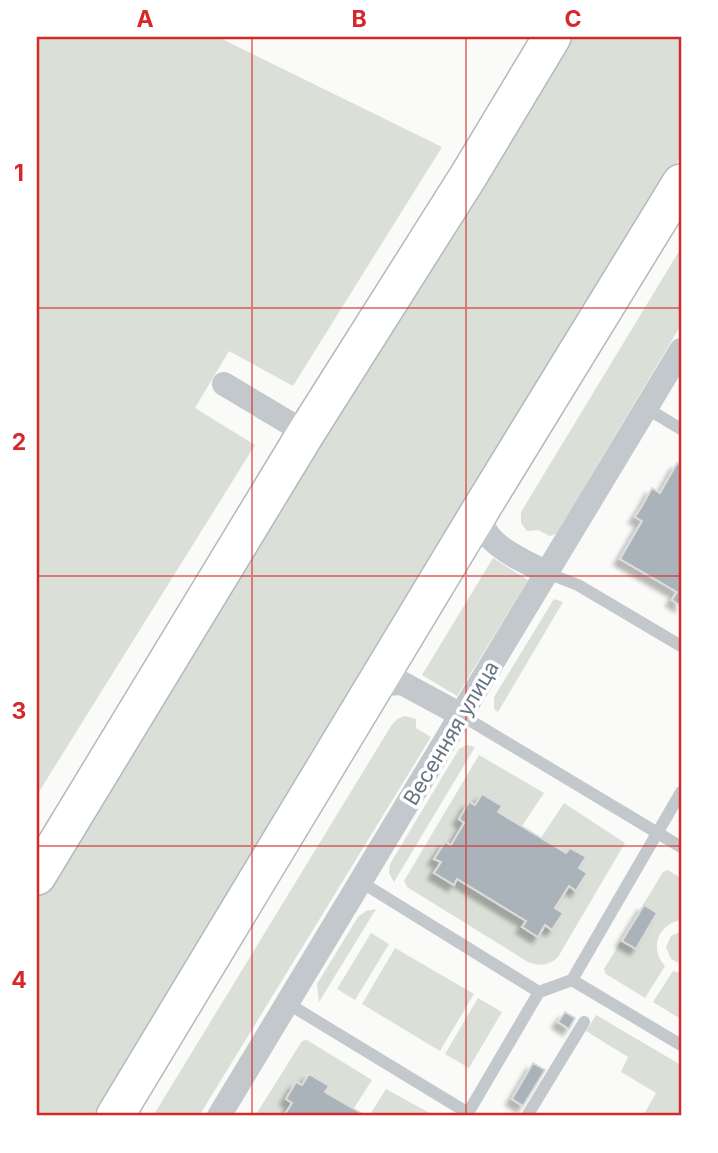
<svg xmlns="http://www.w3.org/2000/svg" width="718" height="1153" font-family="Inter,sans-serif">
	<defs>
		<filter id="shadow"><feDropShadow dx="-6" dy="6" stdDeviation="2" flood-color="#0004"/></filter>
	</defs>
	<rect width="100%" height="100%" fill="#fafaf8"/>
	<path fill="#dadfd7" d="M 37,37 L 218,37 L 442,147 L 293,386 L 229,351 L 195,408 L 255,445 L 37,795 Z
		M 568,37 L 681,37 L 681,156 L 582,313 L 350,692 L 94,1116 L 37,1116 L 37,893 Z
		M 681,248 L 681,325 L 556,534 L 550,536 L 538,530 L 527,531 L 521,523 L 521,512 Z
		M 493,558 L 528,580 L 457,696 L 422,675 Z
		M 554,599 L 563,602 L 498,712 L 494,709 L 494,697 Z
		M 405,716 L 416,719 L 416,728 L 431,737 L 199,1116 L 153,1116 L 391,726 L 397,719 Z
		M 467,745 L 475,747 L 394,882 L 389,873 L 390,864 L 459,749 Z
		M 479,755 L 544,793 L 522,826 L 541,838 L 564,803 L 625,843 L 558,957 C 549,966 540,966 528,962 L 407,887 L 404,881 Z
		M 668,870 L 681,878 L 681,920 C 658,924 649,949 665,966 L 645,998 L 606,974 L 604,969 L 663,872 Z
		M 376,909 L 319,1002 L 317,984 L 358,917 L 366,911 Z
		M 681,931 L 681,964 L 671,959 L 666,947 L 671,936 Z
		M 371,933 L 389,944 L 355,1000 L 337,989 Z
		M 395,948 L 474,994 L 440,1051 L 362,1004 Z
		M 673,971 L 681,973 L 681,1015 L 679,1018 L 653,1002 Z
		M 478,998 L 502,1012 L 469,1068 L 445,1054 Z
		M 596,1015 L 681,1065 L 681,1108 L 677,1116 L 643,1116 L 656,1093 L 621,1072 L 628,1057 L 586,1031 Z
		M 307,1040 L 372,1080 L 354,1108 L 366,1116 L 255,1116 L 302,1041 Z
		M 386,1089 L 435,1116 L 369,1116 Z"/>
	<path fill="#aab3b9" stroke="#dcdcda" stroke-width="2" filter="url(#shadow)" d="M 677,463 L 681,465 L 681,606 L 672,600 L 677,592 L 620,559 L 642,521 L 635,517 L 642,506 L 652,488 L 660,493 Z
		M 482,794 L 502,806 L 498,812 L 541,838 L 566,853 L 570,848 L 586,857 L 579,868 L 587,873 L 576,891 L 569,886 L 555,908 L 563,913 L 552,930 L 545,925 L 538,937 L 522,927 L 526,921 L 457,879 L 454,885 L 434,873 L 441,862 L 434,859 L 445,842 L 451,845 L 464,823 L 459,819 L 469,802 L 475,805 Z
		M 644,905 L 657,913 L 636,949 L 622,941 Z
		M 565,1012 L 575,1018 L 569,1029 L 558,1022 Z
		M 533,1063 L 545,1070 L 523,1106 L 512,1099 Z
		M 309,1074 L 329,1086 L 325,1092 L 366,1116 L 284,1116 L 292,1103 L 286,1099 L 296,1082 L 302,1085 Z"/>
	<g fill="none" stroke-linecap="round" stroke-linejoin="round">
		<defs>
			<path id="secondary" d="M 37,876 L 306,433 L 469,175 L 552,37
				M 115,1116 L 486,501 L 681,183"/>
		</defs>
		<use href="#secondary" stroke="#b3babf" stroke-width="40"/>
		<path stroke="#c3c8cc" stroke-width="12" d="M 646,408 L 681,429
			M 547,573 L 578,585 L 681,646
			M 461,715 L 681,847
			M 361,882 L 539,992
			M 572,980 L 681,1045
			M 287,1003 L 468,1113
			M 468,1116 L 468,1113 L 539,992 L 572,980 L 681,792
			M 527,1116 L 584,1022"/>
		<path stroke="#c3c8cc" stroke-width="24" d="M 224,384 L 306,433
			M 485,503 C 469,541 522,559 547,573
			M 369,696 L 385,684 L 402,683 L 461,715
			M 219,1116 L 681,350"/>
		<use href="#secondary" stroke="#fff" stroke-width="37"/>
	</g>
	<path fill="none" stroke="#d62828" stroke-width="2" stroke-opacity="0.55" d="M 252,37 L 252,1116M 466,37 L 466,1116M 37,308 L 681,308M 37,576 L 681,576M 37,846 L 681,846"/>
	<g text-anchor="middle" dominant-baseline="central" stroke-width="7" stroke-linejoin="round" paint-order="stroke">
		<g font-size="21" fill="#657683" stroke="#fff">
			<text transform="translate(451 733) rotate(-59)">Весенняя улица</text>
		</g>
	</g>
	<rect width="718" height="1153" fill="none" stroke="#ffffff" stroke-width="77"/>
	<rect x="38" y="38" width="642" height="1076" fill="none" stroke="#d62828" stroke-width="2.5"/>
	<g font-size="23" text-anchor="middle" font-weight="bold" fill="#d62828">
		<text x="145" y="27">A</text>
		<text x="359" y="27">B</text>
		<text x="573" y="27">C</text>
		<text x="19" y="181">1</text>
		<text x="19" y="450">2</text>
		<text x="19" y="719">3</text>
		<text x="19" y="988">4</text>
	</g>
</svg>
